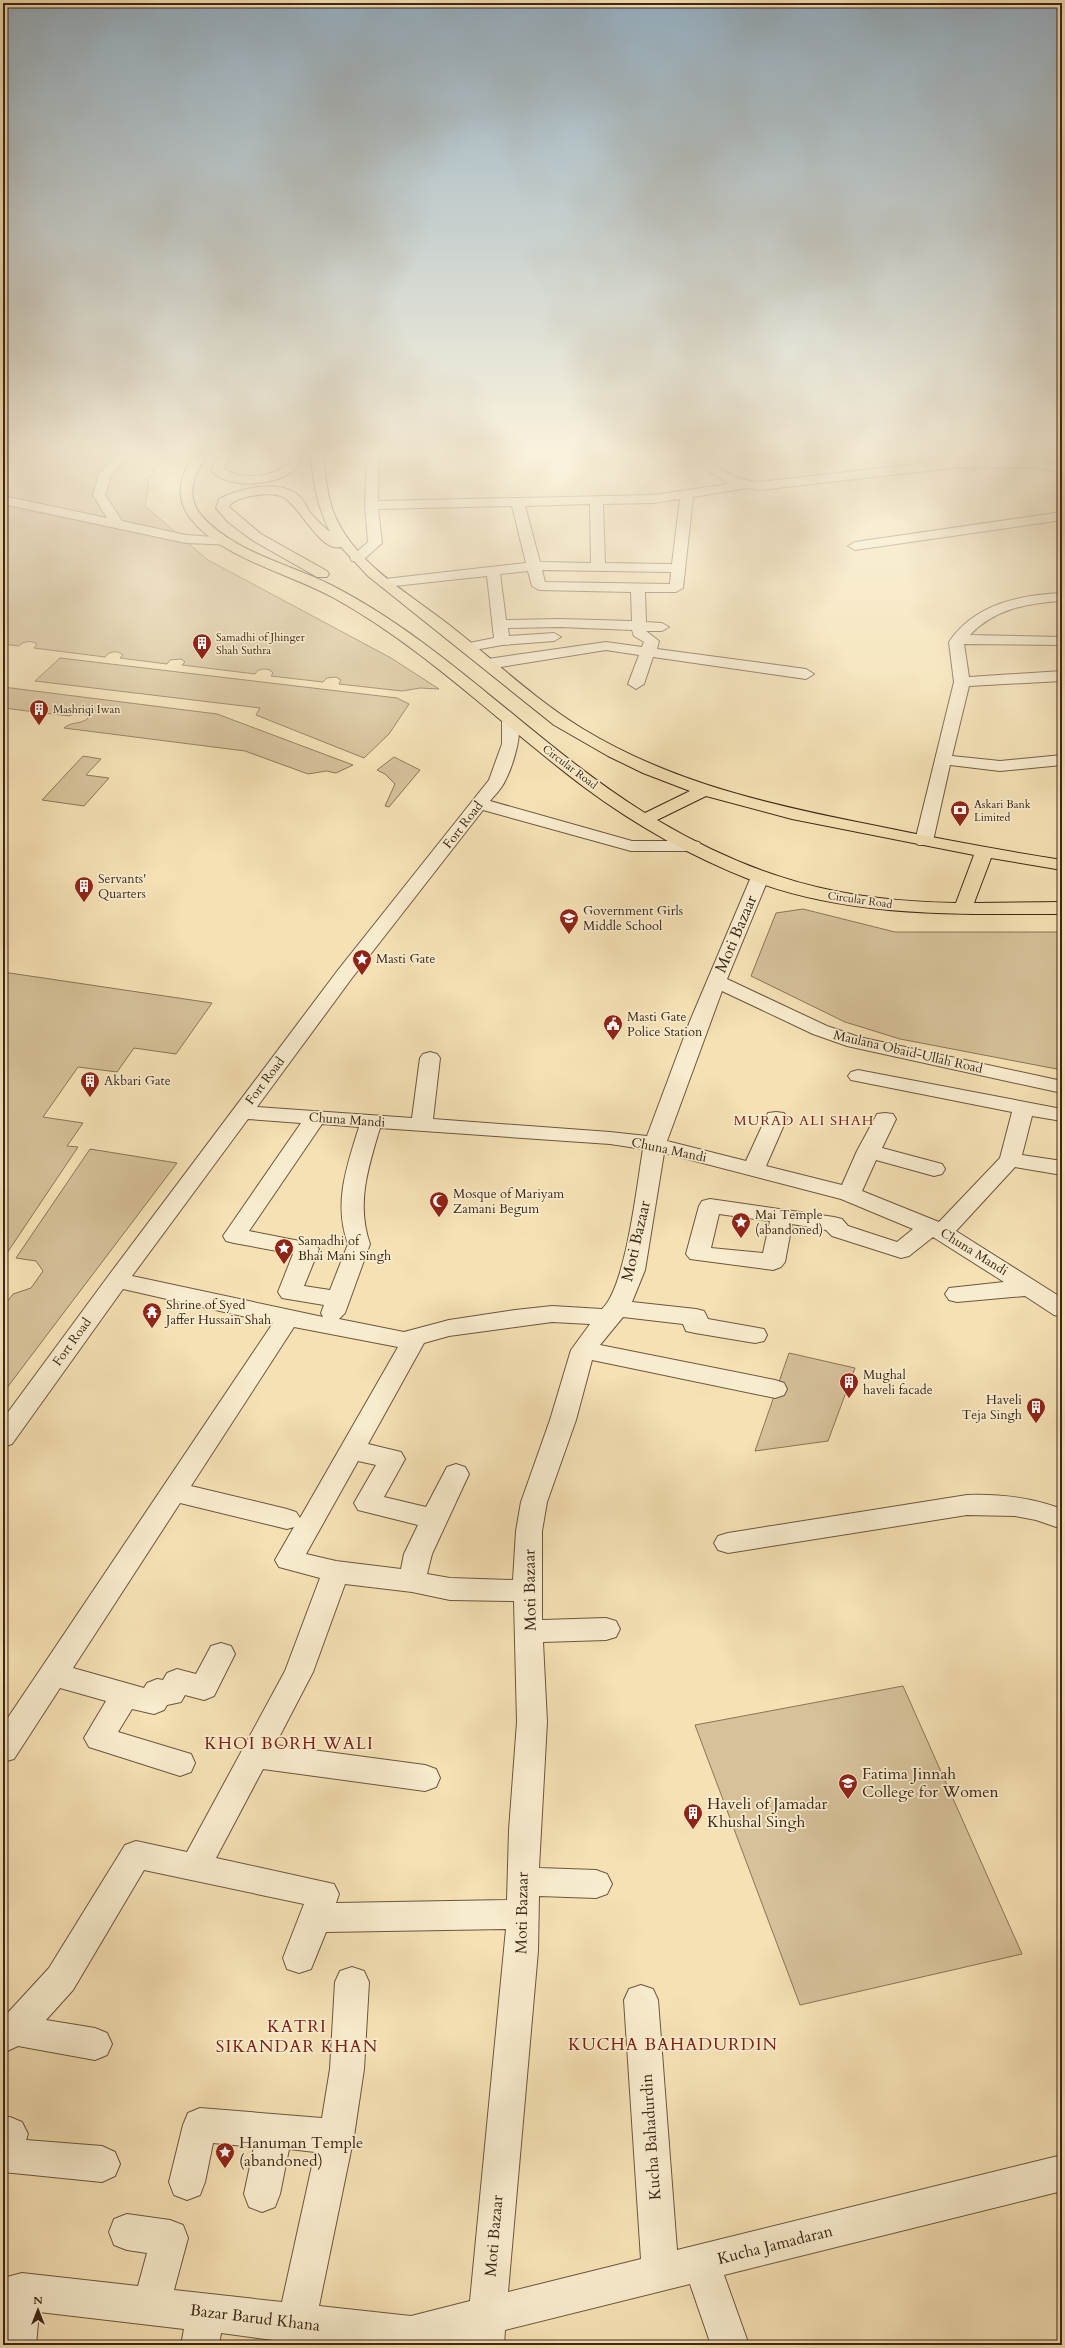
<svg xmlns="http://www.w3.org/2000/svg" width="1065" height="2348" font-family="Cardo,serif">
	<rect width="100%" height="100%" fill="#f5e1b4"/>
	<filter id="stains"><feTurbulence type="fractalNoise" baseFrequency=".005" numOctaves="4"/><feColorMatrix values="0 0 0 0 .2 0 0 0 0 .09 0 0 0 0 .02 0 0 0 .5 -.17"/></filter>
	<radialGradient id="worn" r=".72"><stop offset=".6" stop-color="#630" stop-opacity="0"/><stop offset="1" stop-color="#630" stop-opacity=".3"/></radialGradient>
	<path fill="#d6c199" stroke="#8a7458" d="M 3,451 L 166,451 L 148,481 L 148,491 L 145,506 L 208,560 L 391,658 L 439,689 L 420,688 L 402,691 L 339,684 L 341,680 L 336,677 L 327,678 L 323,682 L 271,676 L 273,673 C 269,667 258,668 255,674 L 182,665 L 185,662 L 181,659 L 170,660 L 167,664 L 120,658 L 123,655 C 118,650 109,651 105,657 L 34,648 L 37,644 C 32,640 23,641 19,646 L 3,644 Z
		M 60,658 L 397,698 L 409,704 L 389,734 L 364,758 L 256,715 L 260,708 L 35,681 Z
		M 3,687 L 217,714 L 353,765 L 336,773 L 326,771 L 308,774 L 245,751 L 64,728 C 72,721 81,725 88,718 L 87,715 L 76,713 L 69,716 L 3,708 Z
		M 83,756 L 101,759 L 86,775 L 109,778 L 84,806 L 42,800 Z
		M 394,757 L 420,770 L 389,807 L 385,806 L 395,784 L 385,774 L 377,770 Z
		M 803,909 L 895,932 L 1062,932 L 1062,1070 L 900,1039 L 845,1022 L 751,976 L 776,913 Z
		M 3,972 L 212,1003 L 176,1054 L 134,1048 L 117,1072 L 78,1067 L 43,1117 L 83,1123 L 67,1146 L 78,1147 L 3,1259 Z
		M 90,1149 L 177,1163 L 3,1393 L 3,1307 L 13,1294 L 31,1288 L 43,1271 L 36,1261 L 16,1258 Z
		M 789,1353 L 855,1368 L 828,1441 L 755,1451 Z
		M 903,1686 L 1022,1954 L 800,2005 L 695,1725 Z"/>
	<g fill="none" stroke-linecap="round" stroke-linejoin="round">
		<defs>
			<path id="minor" d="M 121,451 L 134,451 L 111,475 L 105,495 L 122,521 L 186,535 L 228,538 L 235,542 L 233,545 L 186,543 L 3,504 L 3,496 L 107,518 L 93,495 L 99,474 Z
				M 367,451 L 379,451 L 378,501 L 653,495 L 729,484 L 705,469 L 692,451 L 704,451 C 717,471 736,480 759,482 L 953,460 L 1034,459 L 1062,465 L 1062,473 L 1034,467 L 953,468 L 759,490 L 747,488 L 693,497 L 683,588 L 676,592 L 645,592 L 646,622 L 662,623 L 669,627 L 662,631 L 646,631 L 659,641 L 657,649 L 806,669 L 814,674 L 806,679 L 653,657 L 644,684 L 636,689 L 628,684 L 639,655 L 606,650 L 488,669 L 480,664 L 488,659 L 606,642 L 642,647 L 644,642 L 634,636 L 632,630 L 560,627 L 508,628 L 509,636 L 554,633 L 561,637 L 554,641 L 502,645 L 469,651 L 464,650 L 462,647 L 464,644 L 494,638 L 487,576 L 385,587 L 380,586 L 378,583 L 385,579 L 526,563 L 512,506 L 378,509 L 382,543 L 362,561 L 352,561 L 350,558 L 368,542 L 365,505 ZM 680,499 L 672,564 L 605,563 L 603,504 L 653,503 ZM 590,504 L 591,563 L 540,562 L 525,506 ZM 542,570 L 671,572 L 670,584 L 545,582 ZM 528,571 L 532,586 L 539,590 L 631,592 L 632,621 L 560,619 L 506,620 L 500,574 Z
				M 1062,512 L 1062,520 L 855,550 L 848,546 L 855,542 Z
				M 1062,593 L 1062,601 C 1028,603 994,609 970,635 L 1062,637 L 1062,645 L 964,644 L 969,677 L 1062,671 L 1062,681 L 969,686 L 952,756 L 1000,761 L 1062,755 L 1062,765 L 1000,771 L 950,765 L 933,841 L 930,845 L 918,845 L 915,841 L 954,682 L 949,642 C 975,604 1019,595 1062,593 Z
				M 510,715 L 516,717 C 525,730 512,768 505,781 C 502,788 495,795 490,801 L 632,841 L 693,841 L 699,842 L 702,846 L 699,850 L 693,851 L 631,851 L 483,810 L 352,978 L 257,1107 L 412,1118 L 420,1058 L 423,1054 L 430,1052 L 437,1054 L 440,1058 L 433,1119 L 610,1132 L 647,1136 L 690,1021 L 751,877 L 754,873 L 766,873 L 769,877 L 727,979 L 827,1026 L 859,1037 L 1062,1081 L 1062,1093 L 847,1046 L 813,1034 L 722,991 L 667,1141 L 746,1161 L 768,1113 L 776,1112 L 784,1113 L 787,1118 L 766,1166 L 842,1185 L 857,1151 L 877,1114 L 885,1113 L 893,1114 L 896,1119 L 882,1148 L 942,1164 L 945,1169 L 942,1174 L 934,1176 L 876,1160 L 862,1191 L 939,1222 L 1000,1158 L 1012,1112 L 851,1080 L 848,1076 L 851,1072 L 858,1070 L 1062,1109 L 1062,1121 L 1032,1116 L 1022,1155 L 1062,1161 L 1062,1175 L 1015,1167 L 956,1231 L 1062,1298 L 1062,1317 L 1054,1315 L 1025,1296 L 957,1302 L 949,1300 L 945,1294 L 949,1288 L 1004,1282 L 933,1237 L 909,1256 L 901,1258 L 832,1236 L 826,1230 L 792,1224 L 785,1262 L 781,1267 L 773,1270 L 690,1259 L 686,1254 L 699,1206 L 702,1201 L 710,1199 L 834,1217 L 842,1219 L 848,1226 L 897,1242 L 913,1229 L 841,1199 L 664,1153 L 645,1270 L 632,1302 L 696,1309 L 704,1311 L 708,1319 L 764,1329 L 767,1335 L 764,1341 L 755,1343 L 695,1333 L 686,1331 L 683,1324 L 623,1317 L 600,1345 L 775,1380 L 784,1383 L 787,1389 L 784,1395 L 775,1398 L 592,1360 L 576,1420 L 547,1502 L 542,1531 L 542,1620 L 606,1618 L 616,1621 L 620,1629 L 616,1637 L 606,1640 L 543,1642 L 547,1722 L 539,1868 L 596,1870 L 607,1874 L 612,1884 L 607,1894 L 596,1898 L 539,1896 L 538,1951 L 508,2292 L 641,2259 L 624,2000 L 629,1989 L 641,1985 L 653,1989 L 658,2000 L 677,2250 L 1062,2155 L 1062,2191 L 724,2275 L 749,2345 L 711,2345 L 690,2284 L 505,2330 L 504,2345 L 466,2345 L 467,2340 L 447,2345 L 331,2345 L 296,2343 L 221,2333 L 219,2345 L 181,2345 L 184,2329 L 39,2312 L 36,2345 L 3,2345 L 3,2278 L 22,2273 L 138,2286 L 147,2253 L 127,2250 L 114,2245 L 109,2232 L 114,2219 L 127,2214 L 170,2220 L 183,2225 L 188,2238 L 174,2290 L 282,2302 L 315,2152 L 289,2149 L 280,2194 L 275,2207 L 262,2212 L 249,2207 L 244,2194 L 254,2147 L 213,2143 L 205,2182 L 200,2195 L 187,2200 L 174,2195 L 169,2182 L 183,2125 L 188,2113 L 200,2108 L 322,2118 L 330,2069 L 335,1982 L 340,1971 L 352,1967 L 364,1971 L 369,1982 L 364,2069 L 354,2136 L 319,2306 L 411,2316 L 470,2301 L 506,1929 L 326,1932 L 311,1969 L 299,1973 L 287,1969 L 283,1958 L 304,1904 L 144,1870 L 73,1990 L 46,2020 L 95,2028 L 107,2033 L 112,2044 L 107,2055 L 95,2060 L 18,2046 L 3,2053 L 3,2018 L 49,1968 L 125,1845 L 136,1841 L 187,1852 L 285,1671 L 320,1578 L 279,1567 L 275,1560 L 294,1527 L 287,1529 L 180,1503 L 73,1668 L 144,1688 L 147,1683 L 157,1679 L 163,1680 L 167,1673 L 177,1669 L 196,1674 L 211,1646 L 221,1643 L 231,1646 L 235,1654 L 214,1696 L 204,1700 L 185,1695 L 181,1702 L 167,1705 L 164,1710 L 154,1714 L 132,1709 L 118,1732 L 191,1754 L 195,1763 L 191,1772 L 180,1776 L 89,1747 L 84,1738 L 106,1701 L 60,1688 L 14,1759 L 3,1762 L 3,1725 L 273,1323 L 123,1289 L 12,1444 L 3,1447 L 3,1419 L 109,1275 L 338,970 L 489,780 L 502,744 L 502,720 L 504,717 ZM 248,1119 L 301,1123 L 223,1236 L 226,1241 L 234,1243 L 293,1254 L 278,1292 L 282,1298 L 324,1305 L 321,1313 L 323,1317 L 132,1276 ZM 322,1124 L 359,1127 C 347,1166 333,1203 348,1244 L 330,1290 L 304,1286 L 319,1249 L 315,1244 L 249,1231 ZM 380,1128 L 610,1144 L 643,1149 C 637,1184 626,1287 602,1309 L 552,1306 L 515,1310 L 449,1320 L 404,1332 L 339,1319 L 345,1313 L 370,1244 C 356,1204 368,1168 380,1128 ZM 719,1214 L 770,1221 L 763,1253 L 711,1248 ZM 552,1322 L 590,1324 L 571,1350 L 550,1420 L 521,1502 L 516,1531 L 513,1580 L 450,1578 L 427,1574 L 432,1554 L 469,1474 L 465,1467 L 456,1464 L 447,1467 L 426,1507 L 384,1497 L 405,1459 L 401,1452 L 368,1444 L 424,1343 L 449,1336 ZM 294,1327 L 398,1347 L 300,1518 L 296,1512 L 287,1509 L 191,1486 ZM 358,1461 L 376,1465 L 354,1503 L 358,1510 L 418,1525 L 404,1554 L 401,1569 L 336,1561 L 306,1554 ZM 345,1584 L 412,1592 L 450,1600 L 514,1601 L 517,1722 L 509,1830 L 507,1900 L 336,1903 L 339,1894 L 334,1884 L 216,1858 L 263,1769 L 425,1791 L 436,1787 L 440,1778 L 436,1769 L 425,1765 L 275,1745 L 313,1672 Z
				M 967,1495 C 1000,1494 1030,1497 1062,1509 L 1062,1529 L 1036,1520 L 1015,1516 L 967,1515 L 728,1553 L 718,1550 L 714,1543 L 718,1536 L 728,1533 Z
				M 3,2117 L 10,2117 L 22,2122 L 28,2134 L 26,2140 L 102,2146 L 115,2152 L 120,2164 L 115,2176 L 102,2182 L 3,2172 Z"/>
			<path id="major" d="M 198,451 L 210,451 C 197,470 183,493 201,515 C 233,552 287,563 329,584 C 446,643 534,744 645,813 L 690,791 L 643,773 L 608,756 L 554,725 L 368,576 L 341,547 C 320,553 298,503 283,497 C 273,492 257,495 246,497 C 240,499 231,501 229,507 L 261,534 L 327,571 L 329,574 L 327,577 L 317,577 L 252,540 L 228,522 L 216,508 L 219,499 C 240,488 281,478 300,497 C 304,501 307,507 310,512 C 316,520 323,526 330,532 C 317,505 312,481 311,451 L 323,451 C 325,471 326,489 332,508 C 350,561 407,592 448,624 C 493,659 534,699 583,729 C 672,783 771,805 872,825 C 935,838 998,850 1062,860 L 1062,870 L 991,858 L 974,903 L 1062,902 L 1062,914 C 958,914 850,918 751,880 C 692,857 635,825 584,787 C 500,724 426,649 334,598 C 289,573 222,559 190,518 C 173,495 181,471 198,451 ZM 706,796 L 792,819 L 974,855 L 956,903 C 840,901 757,879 657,820 Z
				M 225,451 L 238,451 L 227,461 L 224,469 C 242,480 274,478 289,463 L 290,451 L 302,451 C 304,487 227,493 211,470 L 218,456 Z"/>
		</defs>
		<use href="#minor" stroke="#6c563e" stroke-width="2"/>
		<use href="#major" stroke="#3e2717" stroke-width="2"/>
		<use href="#minor" fill="#f8ecce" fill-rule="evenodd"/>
		<use href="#major" fill="#f5e1b4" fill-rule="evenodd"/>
	</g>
	<linearGradient id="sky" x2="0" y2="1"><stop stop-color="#94adbe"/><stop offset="0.58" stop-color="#faf2dd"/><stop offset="1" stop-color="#faf2dd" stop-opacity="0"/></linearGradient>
	<rect width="1065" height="780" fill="url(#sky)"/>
	<defs>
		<symbol id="building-pin" viewBox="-11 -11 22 30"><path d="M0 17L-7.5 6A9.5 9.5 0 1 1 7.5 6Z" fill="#8f2418" stroke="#f8ecce"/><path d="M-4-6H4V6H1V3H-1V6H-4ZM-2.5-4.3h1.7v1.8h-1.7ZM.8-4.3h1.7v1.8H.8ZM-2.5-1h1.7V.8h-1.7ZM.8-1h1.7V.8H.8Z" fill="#fff"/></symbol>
		<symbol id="bank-pin" viewBox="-11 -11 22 30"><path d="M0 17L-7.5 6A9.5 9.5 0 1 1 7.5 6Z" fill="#8f2418" stroke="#f8ecce"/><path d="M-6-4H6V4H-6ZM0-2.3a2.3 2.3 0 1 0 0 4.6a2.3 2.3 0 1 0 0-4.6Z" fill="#fff"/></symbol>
		<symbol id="school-pin" viewBox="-11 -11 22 30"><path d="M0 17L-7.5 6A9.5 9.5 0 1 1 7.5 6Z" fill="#8f2418" stroke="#f8ecce"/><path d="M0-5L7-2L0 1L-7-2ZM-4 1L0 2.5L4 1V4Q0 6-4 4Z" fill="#fff"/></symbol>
		<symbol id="sight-pin" viewBox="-11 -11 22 30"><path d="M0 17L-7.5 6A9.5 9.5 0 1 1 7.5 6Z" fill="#8f2418" stroke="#f8ecce"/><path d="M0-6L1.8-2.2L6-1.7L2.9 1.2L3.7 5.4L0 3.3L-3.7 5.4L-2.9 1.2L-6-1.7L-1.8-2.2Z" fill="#fff"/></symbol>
		<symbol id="civic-pin" viewBox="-11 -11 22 30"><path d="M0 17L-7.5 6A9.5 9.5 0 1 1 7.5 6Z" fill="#8f2418" stroke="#f8ecce"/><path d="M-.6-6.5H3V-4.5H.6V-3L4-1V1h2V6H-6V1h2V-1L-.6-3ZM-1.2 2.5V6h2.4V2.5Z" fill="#fff"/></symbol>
		<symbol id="mosque-pin" viewBox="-11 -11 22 30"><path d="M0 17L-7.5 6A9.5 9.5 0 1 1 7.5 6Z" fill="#8f2418" stroke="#f8ecce"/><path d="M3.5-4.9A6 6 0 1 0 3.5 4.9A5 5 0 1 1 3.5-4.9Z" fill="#fff"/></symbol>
		<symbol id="temple-pin" viewBox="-11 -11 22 30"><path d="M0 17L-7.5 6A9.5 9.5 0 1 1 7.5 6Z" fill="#8f2418" stroke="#f8ecce"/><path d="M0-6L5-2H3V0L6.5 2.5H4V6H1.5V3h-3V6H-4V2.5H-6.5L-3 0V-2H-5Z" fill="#fff"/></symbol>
		<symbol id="university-pin" viewBox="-11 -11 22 30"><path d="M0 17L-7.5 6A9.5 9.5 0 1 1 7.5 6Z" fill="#8f2418" stroke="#f8ecce"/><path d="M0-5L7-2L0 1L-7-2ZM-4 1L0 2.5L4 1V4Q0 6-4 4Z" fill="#fff"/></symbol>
	</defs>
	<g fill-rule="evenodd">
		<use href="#building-pin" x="191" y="632" width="22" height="30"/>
		<use href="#building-pin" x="28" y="698" width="22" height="30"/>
		<use href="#bank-pin" x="949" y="799" width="22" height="30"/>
		<use href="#building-pin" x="73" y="875" width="22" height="30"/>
		<use href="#school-pin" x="558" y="907" width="22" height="30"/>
		<use href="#sight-pin" x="351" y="948" width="22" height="30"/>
		<use href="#civic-pin" x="602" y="1013" width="22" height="30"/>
		<use href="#building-pin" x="79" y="1070" width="22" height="30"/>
		<use href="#mosque-pin" x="428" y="1190" width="22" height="30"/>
		<use href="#sight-pin" x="730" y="1211" width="22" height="30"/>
		<use href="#sight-pin" x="273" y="1237" width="22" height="30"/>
		<use href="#temple-pin" x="141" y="1301" width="22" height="30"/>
		<use href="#building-pin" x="838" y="1371" width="22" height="30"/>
		<use href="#building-pin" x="1025" y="1396" width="22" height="30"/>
		<use href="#university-pin" x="837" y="1772" width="22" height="30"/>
		<use href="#building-pin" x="682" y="1802" width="22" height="30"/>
		<use href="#sight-pin" x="214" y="2141" width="22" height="30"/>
	</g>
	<g text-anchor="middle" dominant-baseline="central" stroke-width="3.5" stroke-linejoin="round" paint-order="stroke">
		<g font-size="11" fill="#3e2717" stroke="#f8ecce" text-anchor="start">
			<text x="216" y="637">Samadhi of Jhinger<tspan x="216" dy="13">Shah Suthra</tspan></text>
			<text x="53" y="709">Mashriqi Iwan</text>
			<text x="974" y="804">Askari Bank<tspan x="974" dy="13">Limited</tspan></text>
		</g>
		<g font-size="11" fill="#3e2717" stroke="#f8ecce">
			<text transform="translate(570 767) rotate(37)">Circular Road</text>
			<text transform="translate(860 900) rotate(8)">Circular Road</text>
		</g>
		<g font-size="13" fill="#3e2717" stroke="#f8ecce">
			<text transform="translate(463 825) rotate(-52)">Fort Road</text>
			<text transform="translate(908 1052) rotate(13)">Maulana Obaid-Ullah Road</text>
			<text transform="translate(265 1081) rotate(-53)">Fort Road</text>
			<text transform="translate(347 1120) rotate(4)">Chuna Mandi</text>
			<text transform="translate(669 1150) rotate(12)">Chuna Mandi</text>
			<text transform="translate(974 1252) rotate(32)">Chuna Mandi</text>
			<text transform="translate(72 1342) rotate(-54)">Fort Road</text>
		</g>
		<g font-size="13" fill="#3e2717" stroke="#f8ecce" text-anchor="start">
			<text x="98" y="879">Servants'<tspan x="98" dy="15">Quarters</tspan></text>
			<text x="583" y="911">Government Girls<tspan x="583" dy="15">Middle School</tspan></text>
			<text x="376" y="959">Masti Gate</text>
			<text x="627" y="1017">Masti Gate<tspan x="627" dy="15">Police Station</tspan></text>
			<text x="104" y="1081">Akbari Gate</text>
			<text x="453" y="1194">Mosque of Mariyam<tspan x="453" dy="15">Zamani Begum</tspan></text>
			<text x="755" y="1215">Mai Temple<tspan x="755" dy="15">(abandoned)</tspan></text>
			<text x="298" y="1241">Samadhi of<tspan x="298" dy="15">Bhai Mani Singh</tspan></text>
			<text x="166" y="1305">Shrine of Syed<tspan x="166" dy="15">Jaffer Hussain Shah</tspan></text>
			<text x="863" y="1375">Mughal<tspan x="863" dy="15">haveli facade</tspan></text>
			<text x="1022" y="1400" text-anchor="end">Haveli<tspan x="1022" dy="15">Teja Singh</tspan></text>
		</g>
		<g font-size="14" letter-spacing="1" fill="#7a1f14" stroke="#f8ecce">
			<text x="804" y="1120">MURAD ALI SHAH</text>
		</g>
		<g font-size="16" fill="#3e2717" stroke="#f8ecce">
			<text transform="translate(736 934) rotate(-67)">Moti Bazaar</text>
			<text transform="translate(636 1241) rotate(-77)">Moti Bazaar</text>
			<text transform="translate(530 1590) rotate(-91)">Moti Bazaar</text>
			<text transform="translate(522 1913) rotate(-89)">Moti Bazaar</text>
			<text transform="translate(651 2137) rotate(-94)">Kucha Bahadurdin</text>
			<text transform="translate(494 2236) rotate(-85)">Moti Bazaar</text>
			<text transform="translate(775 2245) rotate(-14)">Kucha Jamadaran</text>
			<text transform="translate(255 2318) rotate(7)">Bazar Barud Khana</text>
		</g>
		<g font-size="16" fill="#3e2717" stroke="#f8ecce" text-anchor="start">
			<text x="862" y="1774">Fatima Jinnah<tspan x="862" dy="18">College for Women</tspan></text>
			<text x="707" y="1804">Haveli of Jamadar<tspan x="707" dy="18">Khushal Singh</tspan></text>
			<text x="239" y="2143">Hanuman Temple<tspan x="239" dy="18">(abandoned)</tspan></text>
		</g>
		<g font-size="17" letter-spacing="1" fill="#7a1f14" stroke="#f8ecce">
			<text x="289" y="1743">KHOI BORH WALI</text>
			<text x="297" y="2026">KATRI<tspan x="297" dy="20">SIKANDAR KHAN</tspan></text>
			<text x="673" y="2044">KUCHA BAHADURDIN</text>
		</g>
	</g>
	<rect width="1065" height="2348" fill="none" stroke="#f5e1b4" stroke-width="16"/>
	<rect x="4" y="4" width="1057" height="2340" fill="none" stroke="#3e2717" stroke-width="2"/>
	<rect x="8" y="8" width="1049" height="2332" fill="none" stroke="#3e2717"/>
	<g transform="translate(38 2310)" stroke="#f8ecce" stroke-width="3" paint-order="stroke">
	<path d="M0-3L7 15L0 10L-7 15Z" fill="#3e2717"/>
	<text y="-6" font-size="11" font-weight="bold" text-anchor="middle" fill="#3e2717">N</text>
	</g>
	<rect width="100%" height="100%" filter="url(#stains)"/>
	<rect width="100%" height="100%" fill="url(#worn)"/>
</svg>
